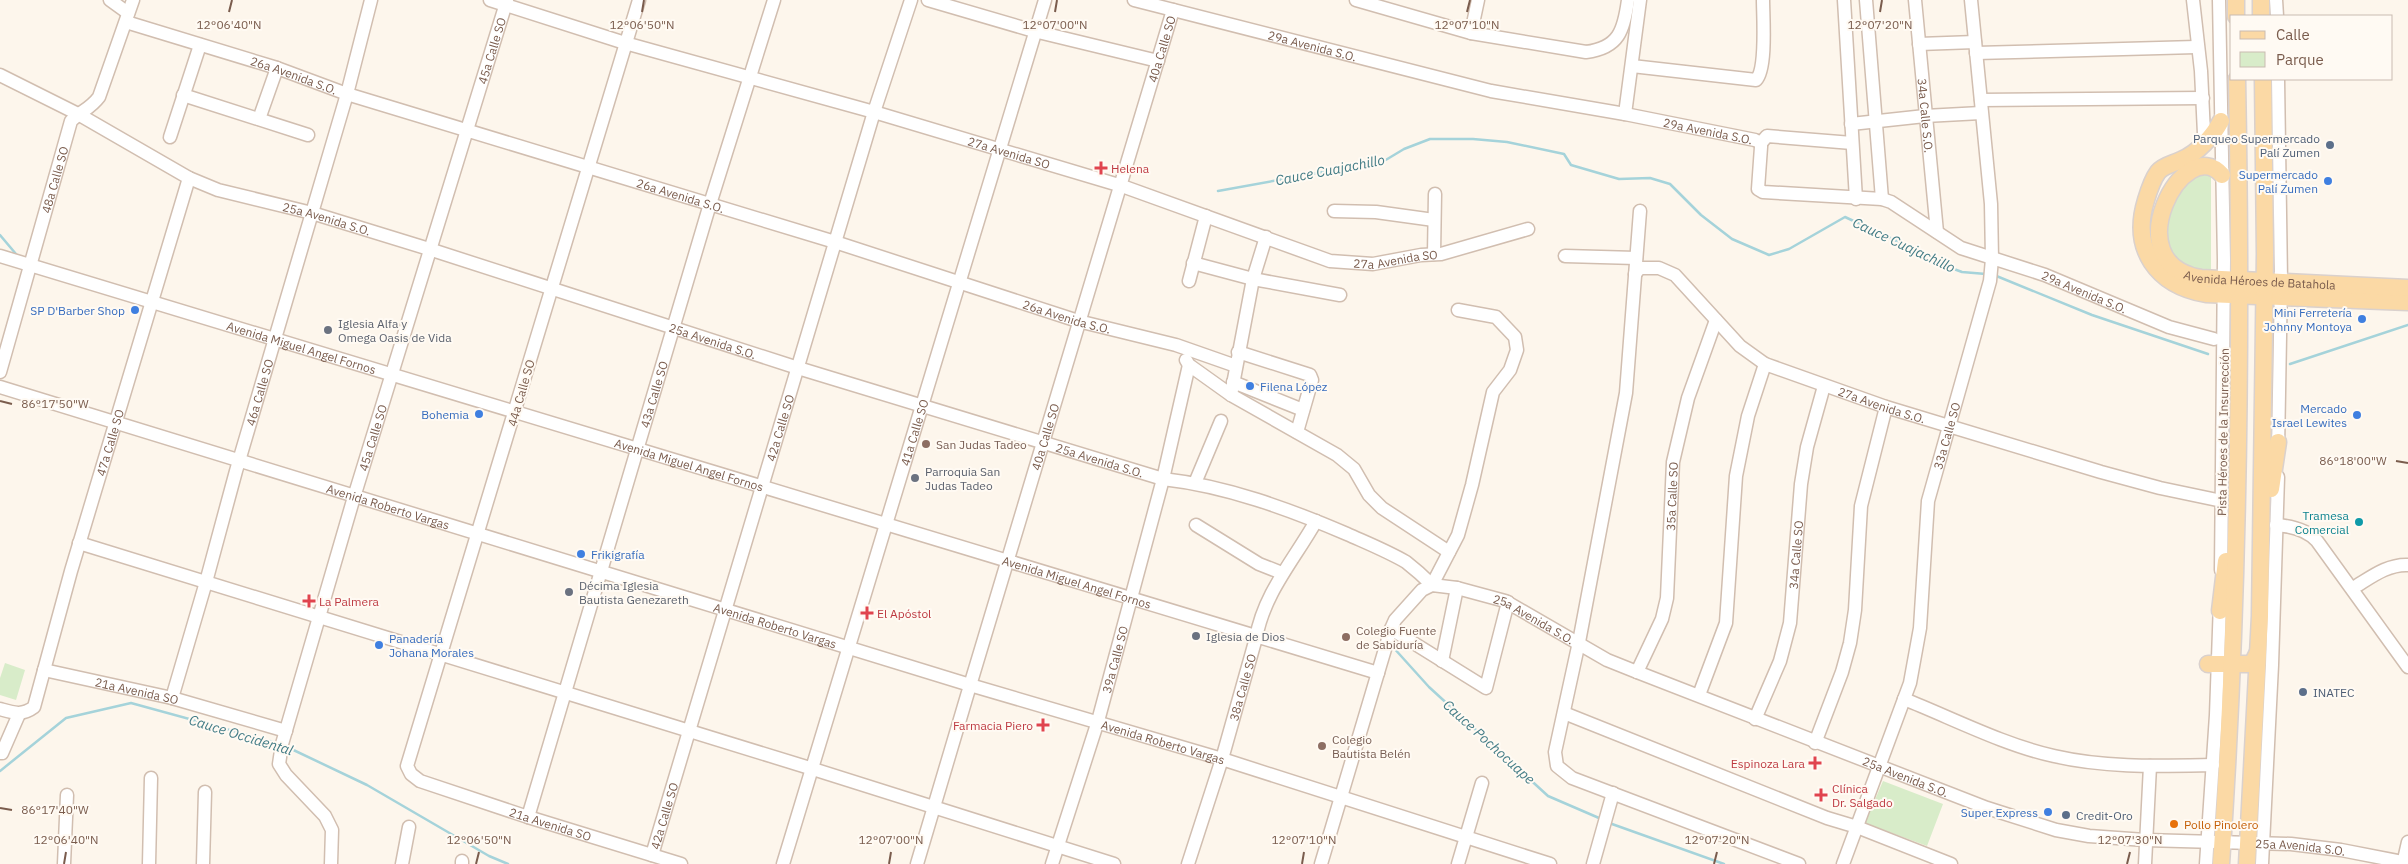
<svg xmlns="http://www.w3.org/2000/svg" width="2408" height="864" font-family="'IBM Plex Sans',sans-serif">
	<rect width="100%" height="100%" fill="#fdf6ec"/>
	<path fill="#d8ecc9" d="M 2211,170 L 2211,273 L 2204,274 L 2170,256 L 2165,216 L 2184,182 Z
		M 5,663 L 25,670 L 16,700 L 0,695 L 0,678 Z
		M 1883,781 L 1943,804 L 1927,846 L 1865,823 Z"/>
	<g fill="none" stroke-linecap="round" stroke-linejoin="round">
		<path stroke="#a5d3da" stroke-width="2.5" d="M 1218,191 L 1384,161 L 1404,149 L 1430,139 L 1473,139 L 1507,142 L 1564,154 L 1571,165 L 1619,179 L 1650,178 L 1670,184 L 1701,215 L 1732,239 L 1769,255 L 1789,249 L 1845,217 L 1899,242 L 1932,261 L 1962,272 L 1986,274
			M 0,235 L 16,254
			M 1994,275 L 2092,315 L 2208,354
			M 2290,364 L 2408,325
			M 1392,646 L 1429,687 L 1548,796 L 1599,818
			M 285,746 L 367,785 L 489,856 L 508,864
			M 0,771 L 66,718 L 131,703 L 277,743
			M 1612,824 L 1724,864"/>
		<defs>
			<g id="minor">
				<path d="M 110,0 L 128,13"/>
				<path id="s1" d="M 490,0 L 625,43 L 874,112 L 1122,186 L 1330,261 L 1373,264 L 1421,255 L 1441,254 L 1528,229"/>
				<path id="s2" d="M 639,0 L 407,766 L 411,774 L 420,781 L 528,817 L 681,864"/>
				<path d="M 928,0 L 1034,31 L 1158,61"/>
				<path id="s3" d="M 1134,0 L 1491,91 L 1625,114 L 1755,140 L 1761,143 L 1761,147 L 1758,189 L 1763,192 L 1882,199 L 1891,202 L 1961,248 L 2045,275 L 2169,327 L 2214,339"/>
				<path d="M 1356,0 L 1471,33 L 1586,52 C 1619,48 1624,30 1628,0"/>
				<path d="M 1844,0 L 1856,199"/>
				<path d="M 1866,0 L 1882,199"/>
				<path id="s4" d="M 1915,0 L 1937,232"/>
				<path d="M 2193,0 L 2201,71 L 2204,134 L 2207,140"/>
				<path d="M 2219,0 L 2224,260 L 2221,570"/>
				<path d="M 2276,0 L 2277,16"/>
				<path id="s5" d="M 126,22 L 277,68 L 347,94 L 835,242 L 1078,321 L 1176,345 L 1236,366"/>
				<path d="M 1471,33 L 1478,0"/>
				<path d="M 1919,44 L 1975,42"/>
				<path d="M 1976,53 L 2196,47"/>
				<path d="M 1632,66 L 1756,80 C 1767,69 1763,16 1763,0"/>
				<path id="s6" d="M 0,75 L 78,114 L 189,178 L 218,190 L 312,213 L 429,249 L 798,368 L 1163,479 C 1226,486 1289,509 1347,534 C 1367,543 1387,551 1406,562 C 1415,569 1424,577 1432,585"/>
				<path d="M 2278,79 L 2281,280 L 2278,449"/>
				<path d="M 183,95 L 308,135"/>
				<path d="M 1981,100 L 2203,98"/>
				<path d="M 1625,114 L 1640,0"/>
				<path d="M 259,119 L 277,68"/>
				<path d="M 1851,124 L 1925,116 L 1981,113"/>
				<path d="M 170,137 L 200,45"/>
				<path d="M 1761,143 L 1767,136 L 1852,143"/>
				<path d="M 1334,211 L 1376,212 L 1434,220"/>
				<path d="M 1640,211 L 1626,393 L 1579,642 L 1555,752 L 1557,766 L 1572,778 L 1799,864"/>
				<path d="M 1434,254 L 1435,194"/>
				<path id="s7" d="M 0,256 L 1378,673"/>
				<path d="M 1565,256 L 1636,258"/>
				<path d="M 1193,263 L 1253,279 L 1340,295"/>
				<path id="s8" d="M 1635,274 L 1640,268 L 1659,268 L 1675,275 L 1740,346 L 1765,364 L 1886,407 L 2101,472 L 2160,488 L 2222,501"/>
				<path d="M 1189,281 L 1206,216"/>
				<path d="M 1238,352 L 1310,375 L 1312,380 L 1297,432"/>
				<path d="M 1186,360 L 1189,365 L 1231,395 L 1337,455 L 1354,469 L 1369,495 L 1382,508 L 1449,552"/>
				<path id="s9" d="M 0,372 L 71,121 C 81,111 90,109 99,97 L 133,0"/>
				<path d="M 1233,382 L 1303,410"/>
				<path id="s10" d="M 0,387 L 970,685 L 1222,759 L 1550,864"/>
				<path d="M 1231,395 L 1253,279 L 1266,237"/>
				<path d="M 1195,483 L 1221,421"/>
				<path d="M 1196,525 L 1259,564 L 1282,573"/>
				<path d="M 2276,525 C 2291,526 2307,530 2317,541 L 2408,667"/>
				<path d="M 79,543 L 813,769 L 1114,864"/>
				<path d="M 1432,585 L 1458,535 L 1472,485 L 1493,392 L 1510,370 L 1517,350 L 1515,337 L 1496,317 L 1458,310"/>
				<path d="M 2353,588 C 2370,578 2387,564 2408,565"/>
				<path d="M 1391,629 L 1486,688 L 1508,602"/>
				<path d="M 1442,661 L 1457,588"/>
				<path id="s11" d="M 44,670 L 172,698 L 286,731"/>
				<path id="s12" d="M 1637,672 L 1662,619 L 1667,598 L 1673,462 L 1688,398 L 1716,320"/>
				<path d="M 1699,695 L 1726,623 L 1736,476 L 1748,416 L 1765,364"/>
				<path id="s13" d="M 172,698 L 206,582 L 236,471 L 347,94 L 371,0"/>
				<path d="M 1904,699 C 1952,718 2004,745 2054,756 C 2106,768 2159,766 2213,765"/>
				<path id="s14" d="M 0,709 C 14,713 22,716 34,707 L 71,571 L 189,178"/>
				<path d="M 1564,713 L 1827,818 L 1857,827 L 1951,864"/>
				<path id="s15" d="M 1755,719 L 1780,661 L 1790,623 L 1801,484 L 1807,447 L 1824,386"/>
				<path d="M 1815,743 L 1842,672 L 1850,643 L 1855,610 L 1861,506 L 1886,407"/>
				<path d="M 0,753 L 2,753 L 19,714"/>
				<path id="s16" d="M 528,817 L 710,204 L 774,0"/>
				<path id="s17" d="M 652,855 L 874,112 L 911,0"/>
				<path d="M 64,864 L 67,795"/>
				<path d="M 149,864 L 151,778"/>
				<path d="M 203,864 L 205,792"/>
				<path id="s18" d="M 331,864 L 332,830 L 325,816 L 286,775 L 279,764 L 282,744 L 354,497 L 507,0"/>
				<path d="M 402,864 L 409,827"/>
				<path d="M 462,864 L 462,861"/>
				<path id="s19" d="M 783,864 L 1045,0"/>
				<path id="s20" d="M 917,864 C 1001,579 1088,295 1173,10"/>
				<path id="s21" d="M 1052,864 L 1098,721 L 1163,479 L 1189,365"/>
				<path id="s22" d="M 1188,864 L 1222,759 L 1256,638 C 1264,593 1294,560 1316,521"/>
				<path id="s23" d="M 1321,864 L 1391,629 L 1395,620 L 1422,590 L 1432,585 L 1457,588 L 1505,601 L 1607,660 L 1637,672 L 1987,808 L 2056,830 L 2089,836 L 2145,840 L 2291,844 L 2341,850 L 2408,863"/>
				<path d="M 1458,864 L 1482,783"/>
				<path d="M 1593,864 L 1613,793"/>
				<path id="s24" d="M 1843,864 L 1910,683 L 1920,628 L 1928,501 L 1990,281 L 1992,259 L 1991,204 L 1971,0"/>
				<path d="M 2145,864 L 2150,766"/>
				<path d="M 2206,864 L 2216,715 L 2220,602"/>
				<path d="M 2262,864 L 2272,665 L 2278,477"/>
				<path d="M 2403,864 L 2408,842"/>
			</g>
			<g id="major">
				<path d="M 2236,0 L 2236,16"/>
				<path d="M 2261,0 L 2261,16"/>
				<path d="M 2221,121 C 2213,136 2198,153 2181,160 C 2173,164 2164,165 2158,172 C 2152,180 2149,190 2146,200 C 2131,249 2156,285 2206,294 L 2408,302"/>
				<path id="s25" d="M 2222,175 C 2185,131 2113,264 2201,278 L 2408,288"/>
				<path d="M 2271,489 L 2278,442"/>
				<path d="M 2220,611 L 2226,561"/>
				<path d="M 2208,664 L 2252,664 L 2258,652"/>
				<path d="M 2221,864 C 2239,603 2242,341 2237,79"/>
				<path d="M 2247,864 L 2260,616 L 2265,254 L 2263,79"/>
			</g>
		</defs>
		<use href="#minor" stroke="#d1beb0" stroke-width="15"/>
		<use href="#major" stroke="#dad1cd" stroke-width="19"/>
		<use href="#minor" stroke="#fff" stroke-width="12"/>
		<use href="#major" stroke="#fbd9a5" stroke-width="16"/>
	</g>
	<path fill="none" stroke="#7a5c4d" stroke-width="2" d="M 229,12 L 232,0M 642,12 L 644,0M 1055,12 L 1057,0M 1467,12 L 1470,0M 1880,12 L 1882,0M 0,401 L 12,404M 2396,461 L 2408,463M 0,808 L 12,810M 64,864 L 66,852M 476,864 L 479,852M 889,864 L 891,852M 1302,864 L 1304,852M 1714,864 L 1717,852M 2127,864 L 2130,852"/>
	<g fill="#5c6f8a" stroke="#fffaf3" stroke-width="2">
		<circle cx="2330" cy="145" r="5"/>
		<circle cx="2303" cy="692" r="5"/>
		<circle cx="2066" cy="815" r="5"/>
	</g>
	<g fill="#e0444e" stroke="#fffaf3" stroke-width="2">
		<path d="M1098.5 160.5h5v5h5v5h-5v5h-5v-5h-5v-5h5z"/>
		<path d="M306.5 593.5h5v5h5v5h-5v5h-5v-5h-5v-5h5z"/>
		<path d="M864.5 605.5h5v5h5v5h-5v5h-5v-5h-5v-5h5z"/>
		<path d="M1040.5 717.5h5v5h5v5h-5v5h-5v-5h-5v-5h5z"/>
		<path d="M1812.5 755.5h5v5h5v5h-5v5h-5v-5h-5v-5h5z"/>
		<path d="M1818.5 787.5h5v5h5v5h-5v5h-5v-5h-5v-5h5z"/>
	</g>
	<g fill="#3f7fe0" stroke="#fffaf3" stroke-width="2">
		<circle cx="2328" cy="181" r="5"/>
		<circle cx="135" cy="310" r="5"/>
		<circle cx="2362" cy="319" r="5"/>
		<circle cx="1250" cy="386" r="5"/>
		<circle cx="479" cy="414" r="5"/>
		<circle cx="2357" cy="415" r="5"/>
		<circle cx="581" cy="554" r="5"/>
		<circle cx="379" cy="645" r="5"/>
		<circle cx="2048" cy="812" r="5"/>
	</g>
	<g fill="#6b7280" stroke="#fffaf3" stroke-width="2">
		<circle cx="328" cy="330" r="5"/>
		<circle cx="915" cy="478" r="5"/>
		<circle cx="569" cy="592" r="5"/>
		<circle cx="1196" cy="636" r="5"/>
	</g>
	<g fill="#8d6e63" stroke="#fffaf3" stroke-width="2">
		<circle cx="926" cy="444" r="5"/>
		<circle cx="1346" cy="637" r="5"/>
		<circle cx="1322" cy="746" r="5"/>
	</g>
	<circle fill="#0f9aa8" stroke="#fffaf3" stroke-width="2" cx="2359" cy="522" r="5"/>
	<circle fill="#e8710a" stroke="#fffaf3" stroke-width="2" cx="2174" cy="824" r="5"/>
	<g text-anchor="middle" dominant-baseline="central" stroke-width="4" stroke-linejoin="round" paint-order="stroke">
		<g font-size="12" fill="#7a5c4d" stroke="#fffaf3">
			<text stroke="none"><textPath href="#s3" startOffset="184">29a Avenida S.O.</textPath></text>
			<text stroke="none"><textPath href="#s20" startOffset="851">40a Calle SO</textPath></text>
			<text stroke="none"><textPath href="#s18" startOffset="864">45a Calle SO</textPath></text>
			<text stroke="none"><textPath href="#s5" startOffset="176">26a Avenida S.O.</textPath></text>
			<text stroke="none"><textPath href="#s4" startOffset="116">34a Calle S.O.</textPath></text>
			<text stroke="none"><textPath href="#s3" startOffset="589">29a Avenida S.O.</textPath></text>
			<text stroke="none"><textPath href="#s1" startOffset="541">27a Avenida SO</textPath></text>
			<text stroke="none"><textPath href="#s9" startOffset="200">48a Calle SO</textPath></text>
			<text stroke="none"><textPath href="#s5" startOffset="581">26a Avenida S.O.</textPath></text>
			<text stroke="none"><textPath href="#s6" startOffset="359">25a Avenida S.O.</textPath></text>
			<text stroke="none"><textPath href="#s1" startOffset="946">27a Avenida SO</textPath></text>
			<text stroke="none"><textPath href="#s25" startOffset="234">Avenida Héroes de Batahola</textPath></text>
			<text stroke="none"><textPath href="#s3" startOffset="1039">29a Avenida S.O.</textPath></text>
			<text stroke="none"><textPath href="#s5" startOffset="986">26a Avenida S.O.</textPath></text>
			<text stroke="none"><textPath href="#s6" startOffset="764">25a Avenida S.O.</textPath></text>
			<text stroke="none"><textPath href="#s7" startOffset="315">Avenida Miguel Angel Fornos</textPath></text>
			<text stroke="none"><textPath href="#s13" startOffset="318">46a Calle SO</textPath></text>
			<text transform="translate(521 393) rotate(-74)">44a Calle SO</text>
			<text stroke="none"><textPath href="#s16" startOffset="441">43a Calle SO</textPath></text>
			<text stroke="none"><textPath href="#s8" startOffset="295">27a Avenida S.O.</textPath></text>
			<text stroke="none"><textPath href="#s17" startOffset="446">42a Calle SO</textPath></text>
			<text stroke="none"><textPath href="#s19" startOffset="451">41a Calle SO</textPath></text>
			<text transform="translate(2223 432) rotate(-89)">Pista Héroes de la Insurrección</text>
			<text stroke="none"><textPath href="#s24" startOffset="444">33a Calle SO</textPath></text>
			<text stroke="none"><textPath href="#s20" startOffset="446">40a Calle SO</textPath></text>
			<text stroke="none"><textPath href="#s18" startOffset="459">45a Calle SO</textPath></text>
			<text stroke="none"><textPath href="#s14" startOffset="311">47a Calle SO</textPath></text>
			<text stroke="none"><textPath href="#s6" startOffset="1169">25a Avenida S.O.</textPath></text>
			<text stroke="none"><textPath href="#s7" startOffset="720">Avenida Miguel Angel Fornos</textPath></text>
			<text stroke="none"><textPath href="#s12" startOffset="182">35a Calle SO</textPath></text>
			<text stroke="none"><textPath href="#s10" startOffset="406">Avenida Roberto Vargas</textPath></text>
			<text stroke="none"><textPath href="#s15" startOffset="171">34a Calle SO</textPath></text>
			<text stroke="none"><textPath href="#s7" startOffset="1125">Avenida Miguel Angel Fornos</textPath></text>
			<text stroke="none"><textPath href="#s23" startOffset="415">25a Avenida S.O.</textPath></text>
			<text stroke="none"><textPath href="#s10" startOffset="811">Avenida Roberto Vargas</textPath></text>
			<text stroke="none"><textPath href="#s21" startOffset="214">39a Calle SO</textPath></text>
			<text stroke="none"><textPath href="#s22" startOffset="185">38a Calle SO</textPath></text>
			<text stroke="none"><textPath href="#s11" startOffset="95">21a Avenida SO</textPath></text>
			<text stroke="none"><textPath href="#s10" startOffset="1216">Avenida Roberto Vargas</textPath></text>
			<text stroke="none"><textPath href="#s23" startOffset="820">25a Avenida S.O.</textPath></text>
			<text stroke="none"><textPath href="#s17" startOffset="41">42a Calle SO</textPath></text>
			<text stroke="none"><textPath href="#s2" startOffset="958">21a Avenida SO</textPath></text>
			<text stroke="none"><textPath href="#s23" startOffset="1225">25a Avenida S.O.</textPath></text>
		</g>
		<g font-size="12" fill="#4e5e75" stroke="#fffaf3" text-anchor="start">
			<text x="2320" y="138" text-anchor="end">Parqueo Supermercado<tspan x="2320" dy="14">Palí Zumen</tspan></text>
			<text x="2313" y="692">INATEC</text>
			<text x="2076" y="815">Credit-Oro</text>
		</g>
		<g font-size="12" fill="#be3a42" stroke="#fffaf3" text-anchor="start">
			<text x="1111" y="168">Helena</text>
			<text x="319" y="601">La Palmera</text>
			<text x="877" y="613">El Apóstol</text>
			<text x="1033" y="725" text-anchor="end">Farmacia Piero</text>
			<text x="1805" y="763" text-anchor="end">Espinoza Lara</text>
			<text x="1832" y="788">Clínica<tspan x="1832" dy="14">Dr. Salgado</tspan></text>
		</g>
		<g font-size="12" fill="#366cbe" stroke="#fffaf3" text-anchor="end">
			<text x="2318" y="174">Supermercado<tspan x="2318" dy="14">Palí Zumen</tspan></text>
			<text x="125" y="310">SP D'Barber Shop</text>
			<text x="2352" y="312">Mini Ferretería<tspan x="2352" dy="14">Johnny Montoya</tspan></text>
			<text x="1260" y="386" text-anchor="start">Filena López</text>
			<text x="2347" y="408">Mercado<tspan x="2347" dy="14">Israel Lewites</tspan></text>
			<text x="469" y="414">Bohemia</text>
			<text x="591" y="554" text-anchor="start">Frikigrafía</text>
			<text x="389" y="638" text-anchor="start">Panadería<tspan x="389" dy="14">Johana Morales</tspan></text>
			<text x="2038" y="812">Super Express</text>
		</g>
		<g font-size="12" fill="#5b616d" stroke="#fffaf3" text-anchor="start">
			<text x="338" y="323">Iglesia Alfa y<tspan x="338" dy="14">Omega Oasis de Vida</tspan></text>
			<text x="925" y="471">Parroquia San<tspan x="925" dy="14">Judas Tadeo</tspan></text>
			<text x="579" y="585">Décima Iglesia<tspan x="579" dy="14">Bautista Genezareth</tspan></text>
			<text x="1206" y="636">Iglesia de Dios</text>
		</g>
		<g font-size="12" fill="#785e54" stroke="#fffaf3" text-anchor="start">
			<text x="936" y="444">San Judas Tadeo</text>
			<text x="1356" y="630">Colegio Fuente<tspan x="1356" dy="14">de Sabiduría</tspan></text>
			<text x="1332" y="739">Colegio<tspan x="1332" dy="14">Bautista Belén</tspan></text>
		</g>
		<g font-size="12" fill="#0d838f" stroke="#fffaf3" text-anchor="end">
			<text x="2349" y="515">Tramesa<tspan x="2349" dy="14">Comercial</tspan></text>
		</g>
		<g font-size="12" fill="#c56008" stroke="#fffaf3" text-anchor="start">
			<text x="2184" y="824">Pollo Pinolero</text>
		</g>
		<g font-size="14" font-style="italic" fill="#437c86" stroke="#fffaf3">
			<text transform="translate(1330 170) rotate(-11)">Cauce Cuajachillo</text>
			<text transform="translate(1904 245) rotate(25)">Cauce Cuajachillo</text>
			<text transform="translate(241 735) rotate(17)">Cauce Occidental</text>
			<text transform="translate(1489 742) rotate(42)">Cauce Pochocuape</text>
		</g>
	</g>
	<g font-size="12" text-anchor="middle" fill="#7a5c4d" stroke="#fffaf3" stroke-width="4" stroke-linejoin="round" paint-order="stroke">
		<text x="229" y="29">12°06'40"N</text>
		<text x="1467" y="29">12°07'10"N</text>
		<text x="1880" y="29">12°07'20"N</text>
		<text x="642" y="29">12°06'50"N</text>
		<text x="1055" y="29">12°07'00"N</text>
		<text x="55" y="408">86°17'50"W</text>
		<text x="2353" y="465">86°18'00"W</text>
		<text x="55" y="814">86°17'40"W</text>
		<text x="66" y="844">12°06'40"N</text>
		<text x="479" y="844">12°06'50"N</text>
		<text x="891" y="844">12°07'00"N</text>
		<text x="1304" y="844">12°07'10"N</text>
		<text x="1717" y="844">12°07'20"N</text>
		<text x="2130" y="844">12°07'30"N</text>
	</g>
	<rect x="2230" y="15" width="162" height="65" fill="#fffaf3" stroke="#cabbb1"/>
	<rect x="2240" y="31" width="25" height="8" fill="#fbd9a5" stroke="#cabbb1"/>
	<text x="2276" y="40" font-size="15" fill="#7a5c4d">Calle</text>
	<rect x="2240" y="52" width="25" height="15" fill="#d8ecc9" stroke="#cabbb1"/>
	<text x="2276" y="65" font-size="15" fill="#7a5c4d">Parque</text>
</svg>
